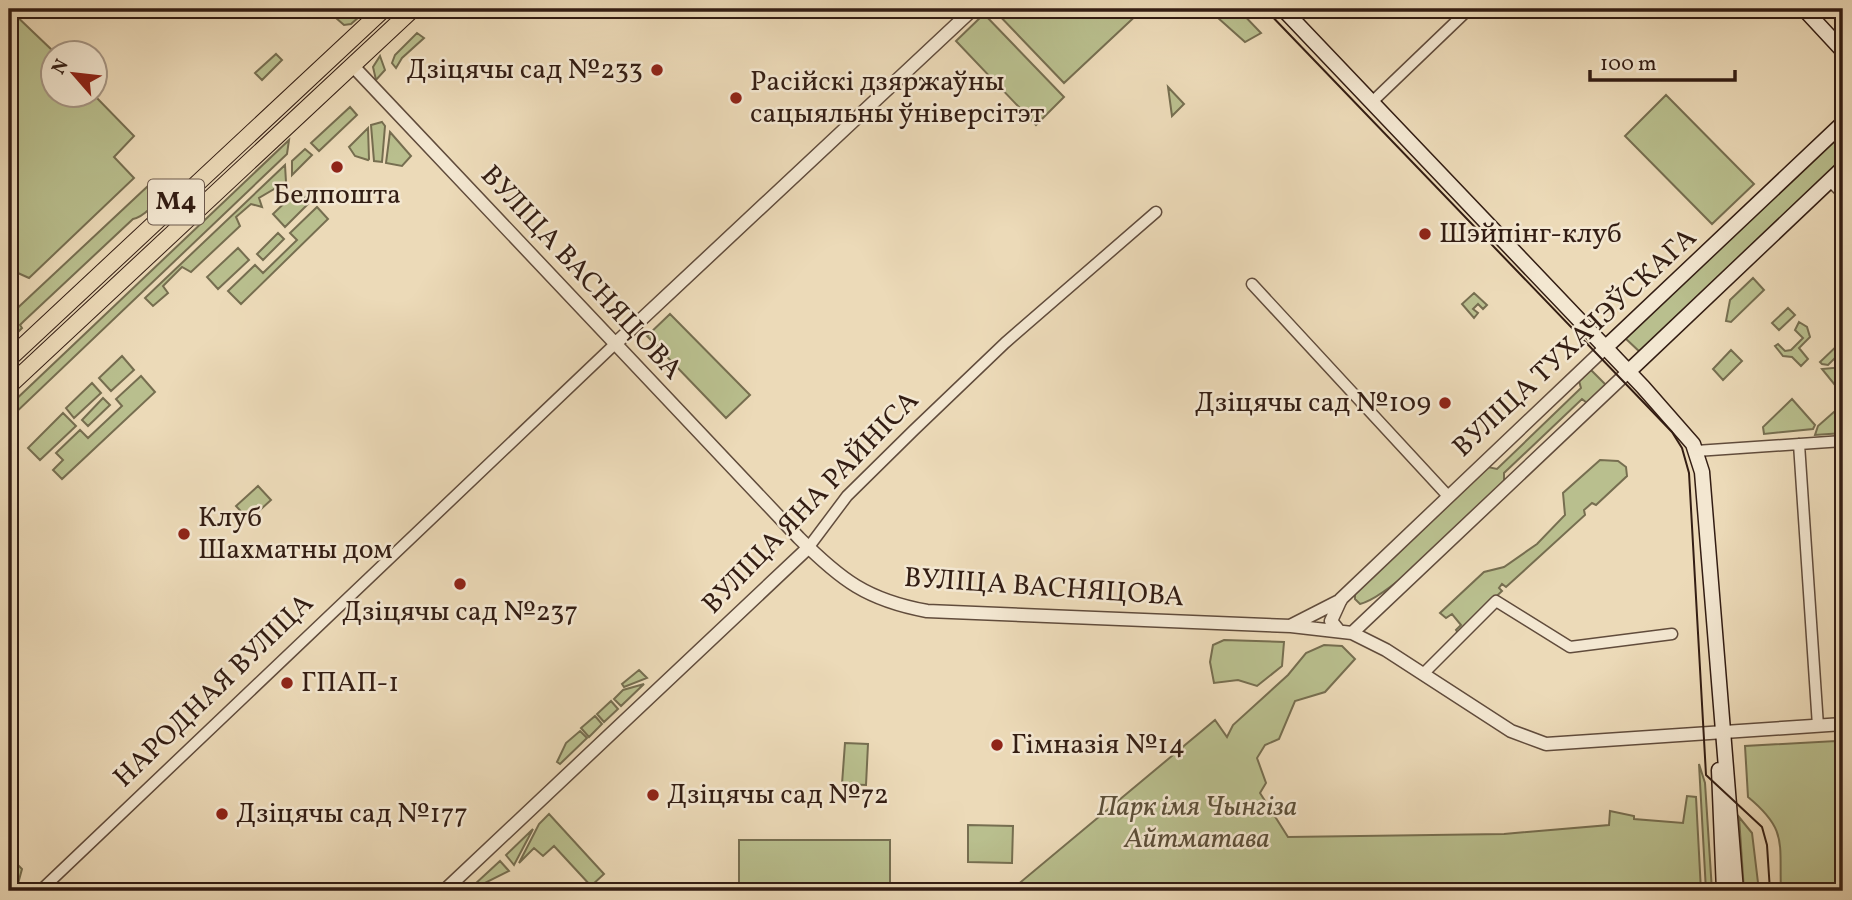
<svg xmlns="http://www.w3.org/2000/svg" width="1852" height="900" font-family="Vollkorn,serif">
	<rect width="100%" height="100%" fill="#ecdab8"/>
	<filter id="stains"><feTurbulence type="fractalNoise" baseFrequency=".00286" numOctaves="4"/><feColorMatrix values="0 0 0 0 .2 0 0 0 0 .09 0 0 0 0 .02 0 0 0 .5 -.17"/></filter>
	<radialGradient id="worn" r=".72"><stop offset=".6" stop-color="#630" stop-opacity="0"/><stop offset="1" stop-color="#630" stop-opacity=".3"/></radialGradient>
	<path fill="#b9bf8e" stroke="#766e50" stroke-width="2" d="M 9,9 L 54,52 L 52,94 L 94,95 L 134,136 L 114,157 L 134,178 L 29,278 L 9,269 Z
		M 331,9 L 368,9 L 351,24 L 344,25 L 328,11 Z
		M 993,9 L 1143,9 L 1064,83 Z
		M 1208,9 L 1238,9 L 1261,33 L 1245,42 Z
		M 984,14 L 1064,97 L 1036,125 L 956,41 Z
		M 417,33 L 424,38 L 402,58 L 396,68 L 392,63 L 395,55 Z
		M 276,54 L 282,60 L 262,80 L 255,73 Z
		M 380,56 L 385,70 L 376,80 L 373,67 Z
		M 1168,87 L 1184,104 L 1172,116 Z
		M 1666,95 L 1754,184 L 1712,224 L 1625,136 Z
		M 350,107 L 357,115 L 319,151 L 311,143 Z
		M 382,122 L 385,126 L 382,162 L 374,161 L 371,125 Z
		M 368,128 L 369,159 L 368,160 L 355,156 L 349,147 Z
		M 1843,131 L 1843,160 L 1641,353 L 1625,338 Z
		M 390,132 L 411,156 L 402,166 L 386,163 Z
		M 289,140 L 287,154 L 9,419 L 9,406 Z
		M 305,149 L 312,155 L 292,175 L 292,161 Z
		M 285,165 L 286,182 L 259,198 L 262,207 L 251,204 L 236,217 L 240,226 L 191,272 L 182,267 L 163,286 L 168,293 L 153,306 L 145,298 Z
		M 154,184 L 161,192 C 159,202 143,217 133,219 L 24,321 L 20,325 L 22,328 L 9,341 L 9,316 L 149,185 Z
		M 298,190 L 310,202 L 285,227 L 273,214 Z
		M 317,207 L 328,219 L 241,304 L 228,291 L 255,265 L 263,273 L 297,240 L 290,233 Z
		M 278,233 L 284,239 L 263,260 L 257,254 Z
		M 238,248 L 249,260 L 218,289 L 207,277 Z
		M 1753,278 L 1764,290 L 1731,322 L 1726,321 L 1730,300 Z
		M 1474,293 L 1487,305 L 1483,309 L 1478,304 L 1473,309 L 1478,313 L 1474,318 L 1462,304 Z
		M 1788,308 L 1795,315 L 1779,330 L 1772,323 Z
		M 670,314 L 750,395 L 726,418 L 647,336 Z
		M 1799,322 L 1807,327 L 1810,337 L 1799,348 L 1808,359 L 1801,366 L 1792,357 L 1783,356 L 1775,346 L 1778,344 L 1785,351 L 1791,350 L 1803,338 L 1795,330 Z
		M 1843,340 L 1843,350 L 1828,365 L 1822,364 L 1820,362 Z
		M 1731,350 L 1742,361 L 1723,380 L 1713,369 Z
		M 122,356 L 134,370 L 111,391 L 99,378 Z
		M 1843,367 L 1843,395 L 1822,369 Z
		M 1591,370 L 1606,385 L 1587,403 L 1582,399 L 1504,473 L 1504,482 C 1475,509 1393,596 1360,604 L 1355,599 L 1355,594 L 1488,467 L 1497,469 L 1581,388 L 1579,381 Z
		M 141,376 L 155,392 L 62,479 L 53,470 L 63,460 L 56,453 L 80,430 L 88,438 L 122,406 L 116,399 Z
		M 92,383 L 101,393 L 74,418 L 66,408 Z
		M 103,398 L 110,405 L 88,426 L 82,420 Z
		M 1792,399 L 1815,425 L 1813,429 L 1764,434 L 1763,427 Z
		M 1843,404 L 1843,433 L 1815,435 L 1818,426 Z
		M 63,413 L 76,426 L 40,460 L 28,448 Z
		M 1600,460 L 1618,461 L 1626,467 L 1627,476 L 1596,505 L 1592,503 L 1584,510 L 1585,515 L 1506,587 L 1502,584 L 1499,588 L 1502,591 L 1458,633 L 1456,630 L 1461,625 L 1452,614 L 1446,618 L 1440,613 L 1484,572 L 1504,567 L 1537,544 L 1565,515 L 1563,493 Z
		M 258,486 L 271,500 L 249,520 L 236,506 Z
		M 1224,640 L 1284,642 L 1282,666 L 1257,686 L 1238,680 L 1214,683 L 1210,662 L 1213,645 Z
		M 1324,645 L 1342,646 L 1355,659 L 1325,692 L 1295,701 L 1279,739 L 1265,745 L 1257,758 L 1266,783 L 1260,793 L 1288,837 L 1504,834 L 1609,825 L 1610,811 L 1634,816 L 1634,819 L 1683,823 L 1687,796 L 1696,797 L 1701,891 L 1010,891 L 1215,720 L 1227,737 L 1233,725 L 1288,675 L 1306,653 Z
		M 639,670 L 647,678 L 624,687 L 622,684 Z
		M 644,684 L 621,706 L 614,699 L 623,690 Z
		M 611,701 L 618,709 L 604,722 L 597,714 Z
		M 595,716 L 602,724 L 589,737 L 581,728 Z
		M 580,731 L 587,738 L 560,764 L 557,762 L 566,743 Z
		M 1836,741 L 1840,764 L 1843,764 L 1843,891 L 1781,891 C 1779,843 1788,830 1748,797 L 1745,746 Z
		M 845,743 L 868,744 L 866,785 L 842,784 Z
		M 1699,764 L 1705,783 L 1712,891 L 1706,891 Z
		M 549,814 L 604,874 L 591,886 L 554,846 L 543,856 L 534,848 L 519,863 L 539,824 Z
		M 1739,817 L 1752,833 L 1759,891 L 1744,891 Z
		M 968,825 L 1013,826 L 1012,863 L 968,862 Z
		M 533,829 L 514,865 L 506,855 Z
		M 739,840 L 890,840 L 890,891 L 739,891 Z
		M 9,856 L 22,869 L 16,891 L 9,891 Z
		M 500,861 L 509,871 L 473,889 L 475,884 Z"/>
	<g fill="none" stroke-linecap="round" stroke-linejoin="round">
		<defs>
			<path id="minor" d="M 1372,102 L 1469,9
				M 1830,181 L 1843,194
				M 1252,284 L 1448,496
				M 1799,444 L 1818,726
				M 1696,451 L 1843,441
				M 808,548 L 847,496 L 914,430 L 1005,343 L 1156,212
				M 1423,674 L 1496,601 L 1570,647 L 1672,634
				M 40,891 L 615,344"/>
			<path id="tertiary" d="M 352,65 L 799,538 C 841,580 867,600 927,611 L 1291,626 L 1352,633 L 1386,650 L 1511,731 L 1546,744 L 1843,724
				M 615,344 L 973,9
				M 1292,625 L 1341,600
				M 1339,631 L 1331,621 L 1341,599 L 1605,348
				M 1352,633 L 1628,372
				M 444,891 L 808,548"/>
			<path id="secondary" d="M 1283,9 L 1643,387 L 1693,444 L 1702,472 L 1736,891
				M 1804,9 L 1843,51
				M 1605,348 L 1843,123
				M 1628,372 L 1843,168
				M 1719,770 L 1724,891"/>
			<path id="primary" d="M 9,359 L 384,9
				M 9,386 L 413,9"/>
		</defs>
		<use href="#minor" stroke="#614c3c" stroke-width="13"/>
		<use href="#tertiary" stroke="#614c3c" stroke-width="15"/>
		<use href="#secondary" stroke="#331d13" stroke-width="17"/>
		<use href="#primary" stroke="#331d13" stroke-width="18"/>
		<use href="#minor" stroke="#f3e7d1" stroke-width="10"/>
		<use href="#tertiary" stroke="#f3e7d1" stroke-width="12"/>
		<use href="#secondary" stroke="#f3e7d1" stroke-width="14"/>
		<use href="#primary" stroke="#ecdab8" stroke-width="16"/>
		<path stroke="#331d13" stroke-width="2" d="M 1265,9 L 1672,432 L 1682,448 L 1689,473 L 1706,775 L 1762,827 L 1767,845 L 1770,891"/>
	</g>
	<g fill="#8f2418" stroke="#f3e7d1" stroke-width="2.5">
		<circle cx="657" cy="70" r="7"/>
		<circle cx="736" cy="98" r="7"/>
		<circle cx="337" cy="167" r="7"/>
		<circle cx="1425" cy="234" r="7"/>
		<circle cx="1445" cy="403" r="7"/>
		<circle cx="184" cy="534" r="7"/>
		<circle cx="460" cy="584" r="7"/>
		<circle cx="287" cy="683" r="7"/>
		<circle cx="997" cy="745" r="7"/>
		<circle cx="653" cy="795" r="7"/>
		<circle cx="222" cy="814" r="7"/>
	</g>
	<g text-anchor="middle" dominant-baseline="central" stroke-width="5" stroke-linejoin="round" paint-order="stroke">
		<rect fill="#f3e7d1" stroke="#6d5a4c" stroke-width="2" x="148" y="179.5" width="56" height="45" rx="5"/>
		<g font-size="26" font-weight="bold" fill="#331d13">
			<text x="176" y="202">М4</text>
		</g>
		<g font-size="28" fill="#331d13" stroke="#f3e7d1" text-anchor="start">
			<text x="643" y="70" text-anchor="end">Дзіцячы сад №233</text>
			<text x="750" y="82">Расійскі дзяржаўны<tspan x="750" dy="32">сацыяльны ўніверсітэт</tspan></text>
			<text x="337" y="195" text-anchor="middle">Белпошта</text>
			<text x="1439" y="234">Шэйпінг-клуб</text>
			<text x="1431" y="403" text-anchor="end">Дзіцячы сад №109</text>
			<text x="198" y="518">Клуб<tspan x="198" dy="32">Шахматны дом</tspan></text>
			<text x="460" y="612" text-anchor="middle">Дзіцячы сад №237</text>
			<text x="301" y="683">ГПАП-1</text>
			<text x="1011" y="745">Гімназія №14</text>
			<text x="667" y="795">Дзіцячы сад №72</text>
			<text x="236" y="814">Дзіцячы сад №177</text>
		</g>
		<g font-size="28" fill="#331d13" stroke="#f3e7d1">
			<text transform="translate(581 273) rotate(47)">ВУЛІЦА ВАСНЯЦОВА</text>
			<text transform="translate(1575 343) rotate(-43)">ВУЛІЦА ТУХАЧЭЎСКАГА</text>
			<text transform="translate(811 503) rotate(-46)">ВУЛІЦА ЯНА РАЙНІСА</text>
			<text transform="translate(1044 588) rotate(4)">ВУЛІЦА ВАСНЯЦОВА</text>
			<text transform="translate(214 691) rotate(-44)">НАРОДНАЯ ВУЛІЦА</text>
		</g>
		<g font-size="28" font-style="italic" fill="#5b4e38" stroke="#f3e7d1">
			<text x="1197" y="807">Парк імя Чынгіза<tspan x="1197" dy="32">Айтматава</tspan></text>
		</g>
	</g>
	<rect width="1852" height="900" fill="none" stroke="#ecdab8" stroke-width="35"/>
	<rect x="10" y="10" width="1831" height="879" fill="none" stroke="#331d13" stroke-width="3.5"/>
	<rect x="18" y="18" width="1817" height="865" fill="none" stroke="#331d13" stroke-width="2"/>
	<g transform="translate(74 74) rotate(298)"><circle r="33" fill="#f3e7d1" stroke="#a69685" stroke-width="2"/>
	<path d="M0-5L12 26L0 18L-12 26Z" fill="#8f2418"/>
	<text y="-10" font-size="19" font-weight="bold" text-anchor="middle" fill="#331d13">N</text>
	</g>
	<path d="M1590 70v10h145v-10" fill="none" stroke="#331d13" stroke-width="3.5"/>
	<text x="1600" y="70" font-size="21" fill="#331d13" stroke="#f3e7d1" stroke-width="5" paint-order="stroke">100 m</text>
	<rect width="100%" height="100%" filter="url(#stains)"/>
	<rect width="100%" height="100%" fill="url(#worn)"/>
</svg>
